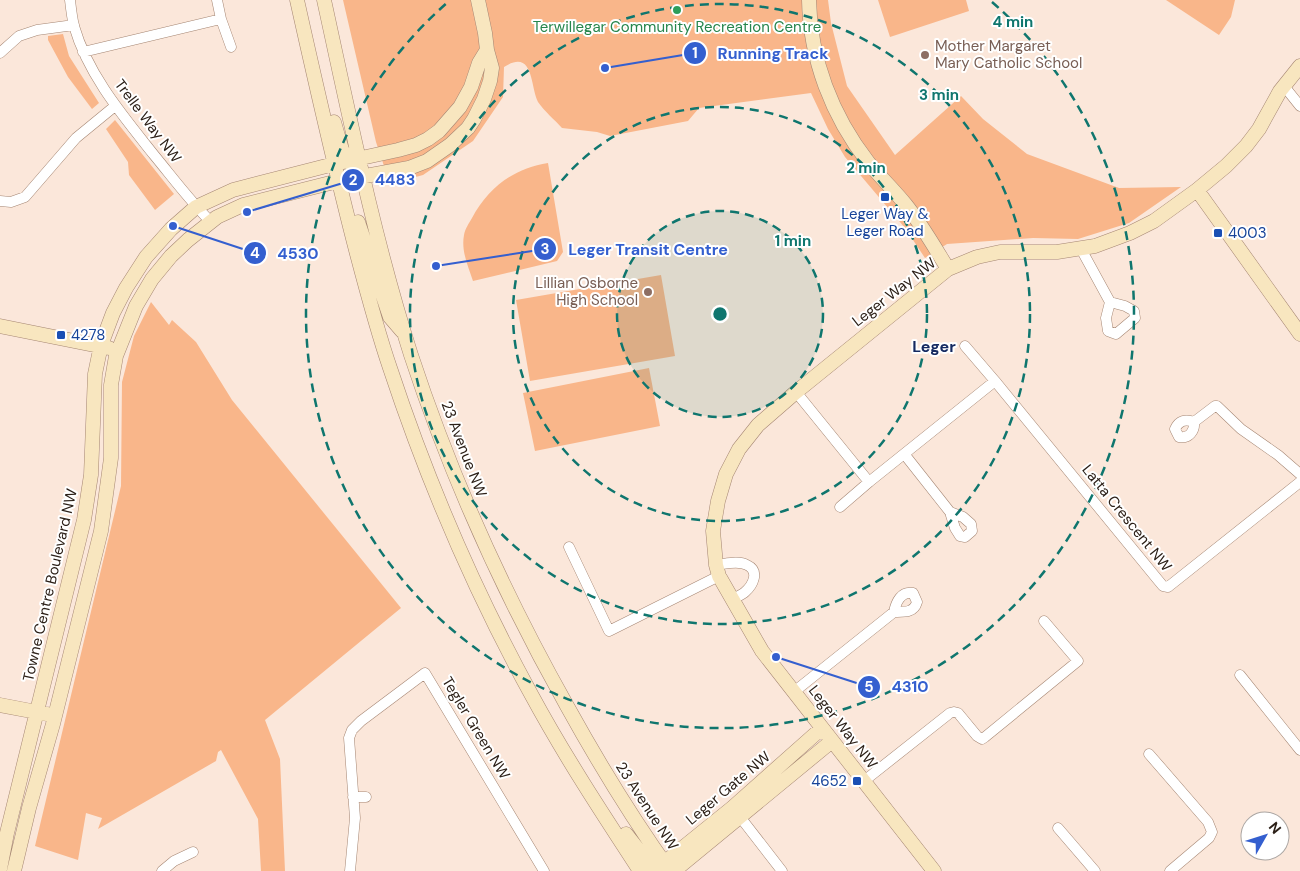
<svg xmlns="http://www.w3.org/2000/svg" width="1300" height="871" font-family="'DM Sans',sans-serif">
	<rect width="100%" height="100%" fill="#fbe7da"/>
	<path fill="#f9b68a" d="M 343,0 L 828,0 L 831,23 L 847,86 L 895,155 L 961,96 L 983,119 L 1027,154 L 1119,188 L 1181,187 L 1129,223 L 1078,239 L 1033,238 L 947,244 L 925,258 L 905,228 L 845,157 L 828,129 L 811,93 L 699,108 L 688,121 L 610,136 L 597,132 L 562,128 C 555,120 544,111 538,102 C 530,86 534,48 504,67 L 503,97 L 473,141 L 423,175 L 390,184 L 376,142 Z
		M 878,0 L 966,0 L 969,11 L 890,37 Z
		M 1166,0 L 1235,0 L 1231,17 L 1219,35 Z
		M 63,34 L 69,56 L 99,103 L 92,109 L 68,77 L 48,40 L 48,36 Z
		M 115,120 L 174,194 L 155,210 L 129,175 L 128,162 L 106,129 Z
		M 548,163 L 563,252 L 557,261 L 473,281 C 468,266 461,251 464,235 C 465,229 469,223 472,218 C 488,188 514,168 548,163 Z
		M 661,275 L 675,356 L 530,381 L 516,300 Z
		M 151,302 L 169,325 L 172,320 L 196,342 L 232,400 L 401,608 L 265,720 L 280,759 L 285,871 L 261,871 L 258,819 L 221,750 L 218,752 L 216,761 L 98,829 L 102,818 L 86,813 L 78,860 L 35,846 L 121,486 L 122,382 L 134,336 Z
		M 649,368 L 660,426 L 535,451 L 523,393 Z"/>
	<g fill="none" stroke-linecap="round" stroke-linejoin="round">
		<defs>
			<path id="street" d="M 70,0 C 71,9 72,18 74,26 C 88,75 123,116 154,155 C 173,178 190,201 211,222
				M 221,19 L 231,47
				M 83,52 L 221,19 L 217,0
				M 0,53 L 19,36 L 37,30 L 74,25
				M 1284,86 L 1300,106
				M 0,201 L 11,202 L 25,197 L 76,138 L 115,106
				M 1081,249 L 1110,302 L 1125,306 L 1134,311 L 1135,318 L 1116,334 L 1108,331 L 1106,318 L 1110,302
				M 965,346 L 995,381
				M 796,392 L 869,482 L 995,381 L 1158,580 L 1163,586 L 1168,587 L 1300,482
				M 1194,422 C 1186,419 1179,420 1175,429 L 1179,437 C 1189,439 1195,431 1194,422 L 1215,406 L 1217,406 L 1241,429 L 1278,455 L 1300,474
				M 905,455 L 950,512 L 963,517 L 971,524 L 972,531 L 965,537 L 960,536 L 955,528 L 950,512
				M 840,507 L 869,482
				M 569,547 L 609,631 L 719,576
				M 716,565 C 726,564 738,560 747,565 C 760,571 753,585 745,592 C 742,595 736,597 732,599
				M 1240,675 L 1300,750
				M 795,691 L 894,612 C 904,612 914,613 917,602 L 913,593 C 901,591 896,602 894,612
				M 1149,754 L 1208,822 L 1212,832 L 1209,838 L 1170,871
				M 864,781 L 950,713 L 954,712 L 958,713 L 977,736 L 982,739 L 985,737 L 1078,661 L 1044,621
				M 353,797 L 366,797
				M 737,813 L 782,871
				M 1058,828 L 1095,871
				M 162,871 L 174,861 L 193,852
				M 350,871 L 355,818 L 349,738 L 352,730 L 361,721 L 425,673 L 544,871"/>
			<path id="secondary" d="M 297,0 C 316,85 335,170 357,254 C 367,292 377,330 390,368 C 427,480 474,590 531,694 C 564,755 602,813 640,871
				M 324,0 C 350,119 374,239 411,355 C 451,477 504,594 567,706 C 598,762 632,818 670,871
				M 809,0 C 810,59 832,116 868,162 C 880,177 894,190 906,205 C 922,225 935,248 948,269
				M 334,122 L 342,150 L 354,168
				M 1197,190 L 1300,334
				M 358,222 L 390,317 L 402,331
				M 0,326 L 109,348
				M 0,705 L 47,714
				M 626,834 L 655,871
				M 0,869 L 7,833 L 84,520 L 91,475 L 95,374 L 101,345 L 113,313 L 126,288 L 146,257 L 171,229 L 196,207 L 233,190 L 334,164 L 398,150 L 416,145 L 428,139 L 439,131 L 460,107 L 471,87 L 479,63 L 487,50
				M 14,871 L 29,808 L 53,724 L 101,531 L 111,458 L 111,385 L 116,356 L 136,306 L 152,279 L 171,256 L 188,240 L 217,217 L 243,205 L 338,181 L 409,168 L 427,161 L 450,145 L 468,128 L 474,119 L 484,99 L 490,81 L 492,68 L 487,50 L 485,33 L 478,0
				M 654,871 L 732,808 L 822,728
				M 674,871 L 832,741
				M 934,871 L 762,651 L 719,576 L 716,565 L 713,531 L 718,501 L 726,474 L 739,449 L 758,425 L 796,392 L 948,269 L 977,257 L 1000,252 L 1057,252 L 1095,246 L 1130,233 L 1154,221 L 1197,190 L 1226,166 L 1246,146 L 1259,129 L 1280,91 L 1300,66"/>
		</defs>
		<use href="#street" stroke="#a58673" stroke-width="11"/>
		<use href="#secondary" stroke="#a58673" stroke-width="15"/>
		<use href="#street" stroke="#fff" stroke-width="10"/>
		<use href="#secondary" stroke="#f8e6bf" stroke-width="14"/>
	</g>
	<circle cx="720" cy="314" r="103" fill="#0f766e" fill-opacity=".12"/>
	<g fill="none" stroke="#0f766e" stroke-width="2.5" stroke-dasharray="9 6">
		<circle cx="720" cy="314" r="103"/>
		<circle cx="720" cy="314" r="207"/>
		<circle cx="720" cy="314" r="310"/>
		<path d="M992 2A414 414 0 1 1 448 2"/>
	</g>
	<circle fill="#2e9e5b" stroke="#fff" stroke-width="2" cx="677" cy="10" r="5"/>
	<g fill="#8d6e63" stroke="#fff" stroke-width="2">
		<circle cx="925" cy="55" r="5"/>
		<circle cx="648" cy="292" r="5"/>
	</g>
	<g fill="#1a4fb4" stroke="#fff" stroke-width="2">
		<rect x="880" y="192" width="10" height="10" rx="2.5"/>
		<rect x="1213" y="228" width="10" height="10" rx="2.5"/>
		<rect x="56" y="330" width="10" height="10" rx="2.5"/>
		<rect x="852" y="776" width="10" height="10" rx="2.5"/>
	</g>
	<g text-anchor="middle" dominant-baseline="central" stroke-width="4" stroke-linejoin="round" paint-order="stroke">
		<g font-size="15" fill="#27864d" stroke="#fff">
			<text x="677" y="27">Terwillegar Community Recreation Centre</text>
		</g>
		<g font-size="15" fill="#785e54" stroke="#fff" text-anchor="start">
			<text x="935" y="46">Mother Margaret<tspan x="935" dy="17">Mary Catholic School</tspan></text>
			<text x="638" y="283" text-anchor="end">Lillian Osborne<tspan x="638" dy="17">High School</tspan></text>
		</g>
		<g font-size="15" fill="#2c2018" stroke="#fff">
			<text transform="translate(148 121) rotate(53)">Trelle Way NW</text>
			<text transform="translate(894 292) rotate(-38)">Leger Way NW</text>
			<text transform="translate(464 449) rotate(69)">23 Avenue NW</text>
			<text transform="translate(1127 518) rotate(51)">Latta Crescent NW</text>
			<text transform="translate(50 585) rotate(-77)">Towne Centre Boulevard NW</text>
			<text transform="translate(843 727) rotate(52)">Leger Way NW</text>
			<text transform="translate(476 728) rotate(59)">Tegler Green NW</text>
			<text transform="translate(728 788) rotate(-40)">Leger Gate NW</text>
			<text transform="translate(647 806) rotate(57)">23 Avenue NW</text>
		</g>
		<g font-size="15" fill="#164399" stroke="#fff" text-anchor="start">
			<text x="885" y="214" text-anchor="middle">Leger Way &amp;<tspan x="885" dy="17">Leger Road</tspan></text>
			<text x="1228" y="233">4003</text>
			<text x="71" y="335">4278</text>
			<text x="847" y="781" text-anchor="end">4652</text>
		</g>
		<g font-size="16" font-weight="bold" fill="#152a61" stroke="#fff">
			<text x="934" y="346">Leger</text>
		</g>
	</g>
	<circle cx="720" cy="314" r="8" fill="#0f766e" stroke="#fff" stroke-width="2.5"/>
	<g font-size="15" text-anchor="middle" font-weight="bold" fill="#0f766e" stroke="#fff" stroke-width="4" stroke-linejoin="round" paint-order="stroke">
		<text x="1013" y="27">4 min</text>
		<text x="939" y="100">3 min</text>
		<text x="866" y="173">2 min</text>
		<text x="793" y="246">1 min</text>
	</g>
	<path fill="none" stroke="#345fcf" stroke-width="2" d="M605 68L695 53M247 212L353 180M436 266L545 249M173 226L255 253M776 657L869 687"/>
	<g fill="#345fcf" stroke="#fff" stroke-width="2">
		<circle cx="605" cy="68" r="5"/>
		<circle cx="247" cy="212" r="5"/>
		<circle cx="436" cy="266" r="5"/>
		<circle cx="173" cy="226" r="5"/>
		<circle cx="776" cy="657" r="5"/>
		<circle cx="695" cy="53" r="12"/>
		<circle cx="353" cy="180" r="12"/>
		<circle cx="545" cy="249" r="12"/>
		<circle cx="255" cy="253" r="12"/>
		<circle cx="869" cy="687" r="12"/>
	</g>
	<g font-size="15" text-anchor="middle" font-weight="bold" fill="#fff">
		<text x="695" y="58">1</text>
		<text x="353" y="185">2</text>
		<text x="545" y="254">3</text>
		<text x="255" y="258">4</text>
		<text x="869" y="692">5</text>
	</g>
	<g font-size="16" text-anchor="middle" font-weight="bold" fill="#345fcf" stroke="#fff" stroke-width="4" stroke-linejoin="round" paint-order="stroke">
		<text x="773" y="59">Running Track</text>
		<text x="395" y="185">4483</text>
		<text x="648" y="255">Leger Transit Centre</text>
		<text x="298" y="259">4530</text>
		<text x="910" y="692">4310</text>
	</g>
	<g transform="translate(1265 836) rotate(51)"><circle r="24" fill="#ffffff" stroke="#aba6a3"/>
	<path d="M0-4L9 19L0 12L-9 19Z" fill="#345fcf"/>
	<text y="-8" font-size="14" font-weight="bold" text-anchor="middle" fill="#2c2018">N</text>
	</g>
</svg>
